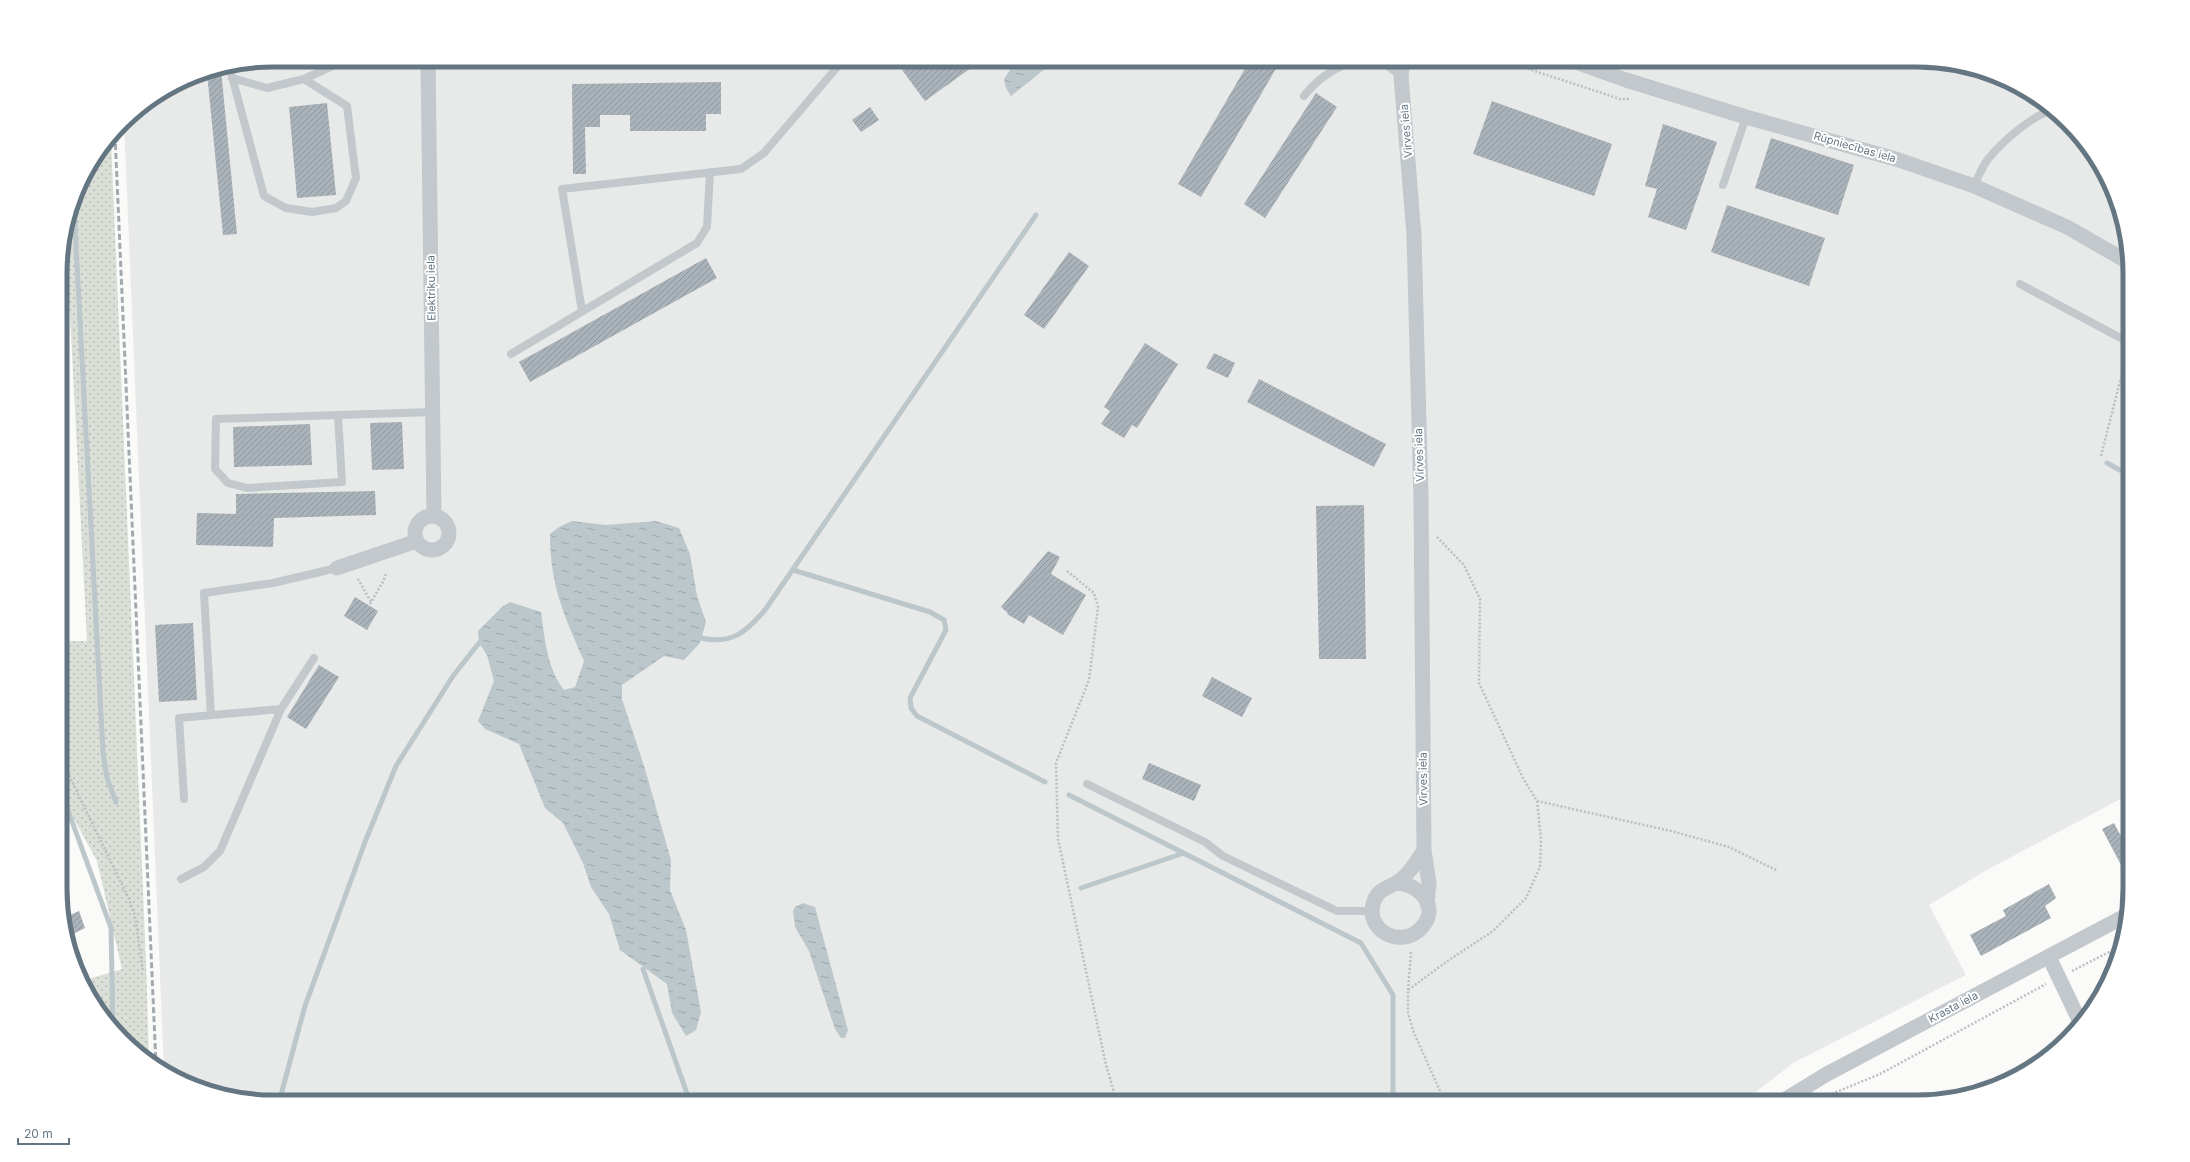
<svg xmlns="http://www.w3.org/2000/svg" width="2190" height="1162" font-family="Inter,sans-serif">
	<defs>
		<pattern id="grass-dots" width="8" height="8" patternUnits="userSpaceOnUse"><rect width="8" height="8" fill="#dadfd7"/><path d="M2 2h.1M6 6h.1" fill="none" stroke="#b4b9b4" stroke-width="1.8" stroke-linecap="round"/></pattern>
		<pattern id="water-ripples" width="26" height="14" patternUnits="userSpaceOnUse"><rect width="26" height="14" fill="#bbc7cb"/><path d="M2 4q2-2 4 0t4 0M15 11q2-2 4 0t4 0" fill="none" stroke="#9ca6aa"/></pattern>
		<pattern id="building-hatch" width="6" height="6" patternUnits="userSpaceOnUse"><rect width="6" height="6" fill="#aab3b9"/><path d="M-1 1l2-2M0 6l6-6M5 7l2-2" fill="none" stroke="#8e969c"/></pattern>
	</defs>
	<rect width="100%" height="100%" fill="#fafaf8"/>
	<path fill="#e8e9e9" d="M 273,60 L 1917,60 L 1972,67 L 2012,82 L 2057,113 L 2094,154 L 2114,191 L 2128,245 L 2130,794 L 1985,871 L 1929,905 L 1966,975 L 1793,1063 L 1743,1102 L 273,1102 L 218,1095 L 178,1080 L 164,1070 L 124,123 L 132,113 L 191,76 Z"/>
	<path fill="url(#grass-dots)" d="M 111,140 L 146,962 L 149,1060 C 116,1038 101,1014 82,981 L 122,969 L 97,861 L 62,797 L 61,641 L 87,641 L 66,237 L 82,178 Z"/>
	<path fill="url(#water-ripples)" d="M 1023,60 L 1056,60 L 1011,96 L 1006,88 L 1004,79 L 1011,68 Z
		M 572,521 L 606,525 L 656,521 L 679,528 L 690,554 L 697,596 L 706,622 L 700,643 L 684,660 L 664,656 L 622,685 L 622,699 L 645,769 L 671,860 L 670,890 L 686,930 L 701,1012 L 696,1030 L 686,1036 L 672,1013 L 667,984 L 620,950 L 609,914 L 591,887 L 583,863 L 563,823 L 545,808 L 519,744 L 485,729 L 478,721 L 494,681 L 487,655 L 479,643 L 478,631 L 502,607 L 510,602 L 541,612 C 545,640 547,668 564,690 L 575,687 L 584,661 C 564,615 550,586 550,534 L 559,527 Z
		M 803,903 L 815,907 L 848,1030 L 845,1038 L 841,1038 L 835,1029 L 809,951 L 795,927 L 793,911 L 795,907 Z"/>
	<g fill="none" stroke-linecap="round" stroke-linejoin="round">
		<path stroke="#bbc7cb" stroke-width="5" d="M 74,208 L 103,752 L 107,778 L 116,802
			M 2107,463 L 2129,475
			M 793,570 L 930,612 L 944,620 L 946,630 L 910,698 L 911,708 L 917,716 L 1045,782
			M 701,638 C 732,645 746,632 765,610 L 1036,215
			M 62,794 L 111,928 L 113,1028
			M 1069,795 L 1361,943 L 1393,995 L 1393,1102
			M 1081,888 L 1184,853
			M 643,969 L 690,1102
			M 279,1102 L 305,1006 L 365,842 L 396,766 L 453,676 L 479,643"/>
	</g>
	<path fill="url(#building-hatch)" d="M 915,60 L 982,60 L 925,101 L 902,70 Z
		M 1250,60 L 1281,60 L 1201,197 L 1178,184 Z
		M 221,70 L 237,234 L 223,235 L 207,73 Z
		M 721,82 L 721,114 L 706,114 L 706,131 L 630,131 L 630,115 L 600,115 L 600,127 L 585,127 L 586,174 L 573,174 L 572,84 Z
		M 1316,93 L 1337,107 L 1265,218 L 1244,204 Z
		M 1492,101 L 1612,144 L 1594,196 L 1473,154 Z
		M 327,103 L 336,195 L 297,198 L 289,107 Z
		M 870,107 L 879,120 L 861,132 L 852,120 Z
		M 1663,124 L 1717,142 L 1686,230 L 1648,217 L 1657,189 L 1645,186 Z
		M 1771,138 L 1854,165 L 1838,215 L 1755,188 Z
		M 1727,205 L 1825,238 L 1809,286 L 1711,252 Z
		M 1069,252 L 1089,266 L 1044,329 L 1024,315 Z
		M 706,258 L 717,278 L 530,382 L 519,362 Z
		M 1145,343 L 1178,364 L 1137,428 L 1132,425 L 1124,438 L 1101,424 L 1110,411 L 1104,407 Z
		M 1214,353 L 1235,363 L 1228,378 L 1206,368 Z
		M 1259,379 L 1386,444 L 1374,467 L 1247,402 Z
		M 402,422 L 404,469 L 372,470 L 370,423 Z
		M 310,424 L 312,465 L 234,467 L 233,427 Z
		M 375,491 L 376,515 L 274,518 L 273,547 L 196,545 L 197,513 L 236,514 L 236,494 Z
		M 1364,505 L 1366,659 L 1319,659 L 1316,506 Z
		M 1048,551 L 1060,557 L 1051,574 L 1086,595 L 1063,635 L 1029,615 L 1024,624 L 1007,614 L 1008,613 L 1001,607 Z
		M 355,597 L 378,611 L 367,630 L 344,616 Z
		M 193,623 L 197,700 L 159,702 L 155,625 Z
		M 319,665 L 339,677 L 306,729 L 287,717 Z
		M 1212,677 L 1252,698 L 1242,717 L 1202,696 Z
		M 1149,763 L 1201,785 L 1194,801 L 1142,779 Z
		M 2114,823 L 2130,853 L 2130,882 L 2102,829 Z
		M 2049,884 L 2056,898 L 2045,906 L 2051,918 L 1981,956 L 1970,935 L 2006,916 L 2003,910 Z
		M 79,911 L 85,928 L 67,937 L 62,919 Z"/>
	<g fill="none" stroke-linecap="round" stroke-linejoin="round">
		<path stroke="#bbbfc2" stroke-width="2.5" stroke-dasharray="2 2" stroke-linecap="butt" d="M 1501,60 L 1620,99 L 1630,99
			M 2101,456 L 2127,354
			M 1437,537 L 1464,565 L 1480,599 L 1479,683 L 1523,778 L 1537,801 L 1541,839 L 1540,867 L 1526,898 L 1493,931 L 1449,960 L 1408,990 L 1408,1013 L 1414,1033 L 1445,1102
			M 1067,571 L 1094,593 L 1098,607 L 1089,680 L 1056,763 L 1058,839 L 1106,1065 L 1117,1102
			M 358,579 L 371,602
			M 370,604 L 384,580 L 386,573
			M 62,761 L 128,897 L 135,916 L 143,972
			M 1537,801 L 1671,831 L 1729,847 L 1778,871
			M 2072,971 L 2123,945
			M 1408,990 L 1411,952
			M 1817,1100 L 1880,1074 L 2046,984"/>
		<path stroke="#c3c8cc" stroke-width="8" d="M 1367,60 L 1383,62 L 1401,76
			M 230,69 L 264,196 L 286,208 L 312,212 L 336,208 L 346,201 L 356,178 L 347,106 L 304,79
			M 232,78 L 267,88 L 304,79 L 341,62 L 366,60
			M 1304,96 C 1318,78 1338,65 1360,60
			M 1723,185 L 1746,117
			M 1974,186 C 1978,177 1982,167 1988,159 C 2002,142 2033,114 2054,110
			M 2020,284 L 2128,342
			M 582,311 L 562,189 L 741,169 L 764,153 L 838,66 L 840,60
			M 511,354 L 697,243 L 707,227 L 710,172
			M 338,415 L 342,482 L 247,488 L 228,483 L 215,469 L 216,419 L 433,412
			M 211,715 L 204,593 L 273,583 L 337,568
			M 1087,784 L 1205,842 L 1223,856 L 1337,911 L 1372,911
			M 184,799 L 179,718 L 281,709
			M 181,879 L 204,867 L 220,851 L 281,709 L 314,658"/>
		<path stroke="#c3c8cc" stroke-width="15" d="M 428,60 L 434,516
			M 1403,60 L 1401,76 L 1414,235 L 1421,499 L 1424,850 L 1429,883 L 1427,904
			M 1570,60 L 1626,80 L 1746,117 L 1899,160 L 1974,186 L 2067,227 L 2128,262
			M415 533a17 17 0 1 1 34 0a17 17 0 1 1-34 0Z
			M 337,568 L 417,541
			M 1397,883 C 1418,884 1440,905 1423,926 C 1403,951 1363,931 1374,901 C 1378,890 1387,888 1396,883 C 1408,876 1417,861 1424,850
			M 2049,957 L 2081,1024
			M 1781,1102 L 1827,1074 L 2127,915"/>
		<path stroke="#a2aab0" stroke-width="3" stroke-dasharray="6 3" stroke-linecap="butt" d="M 115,135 L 156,1065"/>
	</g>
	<g text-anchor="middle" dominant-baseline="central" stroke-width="4" stroke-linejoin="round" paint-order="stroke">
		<g font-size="11" fill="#657683" stroke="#fff">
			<text transform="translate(1406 131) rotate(-95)">Virves iela</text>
			<text transform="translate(1855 147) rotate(16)">Rūpniecības iela</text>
			<text transform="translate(431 288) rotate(-91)">Elektriķu iela</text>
			<text transform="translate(1419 455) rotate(-92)">Virves iela</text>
			<text transform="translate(1423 779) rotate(-91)">Virves iela</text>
			<text transform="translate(1953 1007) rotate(-28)">Krasta iela</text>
		</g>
	</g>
	<path d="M0 0H2190V1162H0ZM273 67H1917A206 206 0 0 1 2123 273V889A206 206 0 0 1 1917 1095H273A206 206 0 0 1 67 889V273A206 206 0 0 1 273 67Z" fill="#fff" fill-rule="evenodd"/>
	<path fill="none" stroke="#657683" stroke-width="5" d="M273 67H1917A206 206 0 0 1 2123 273V889A206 206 0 0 1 1917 1095H273A206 206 0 0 1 67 889V273A206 206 0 0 1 273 67Z"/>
	<path d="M18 1138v6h51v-6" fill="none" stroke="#657683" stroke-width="2"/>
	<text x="24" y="1138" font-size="12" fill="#657683" stroke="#ffffff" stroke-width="3" paint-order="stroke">20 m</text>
</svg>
